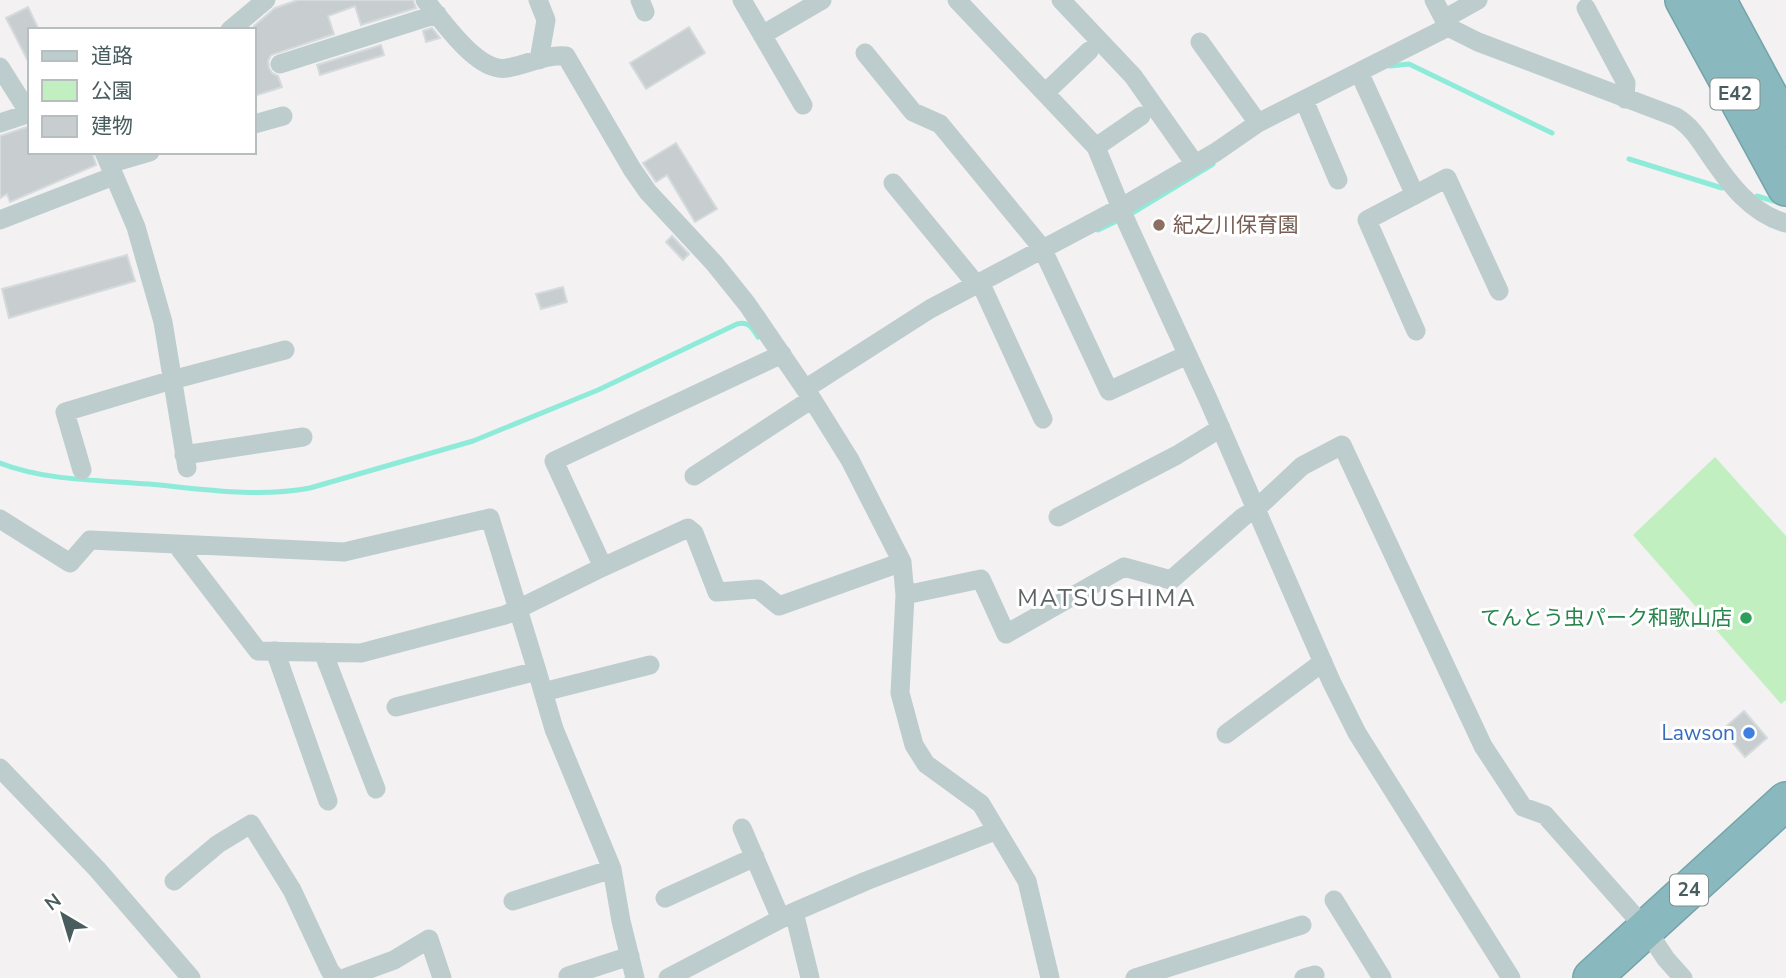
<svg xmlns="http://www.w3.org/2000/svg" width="1786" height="978" font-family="'Nunito Sans','Noto Sans JP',sans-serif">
	<rect width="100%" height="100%" fill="#f3f1f2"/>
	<path fill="#c1efc0" d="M 1715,457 L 1786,536 L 1786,700 L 1781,704 L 1633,535 Z"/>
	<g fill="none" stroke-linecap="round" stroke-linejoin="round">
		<path stroke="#8eebd9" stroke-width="5" d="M 1390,66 L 1409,64 L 1552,133
			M 1629,159 L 1722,188
			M 1757,196 L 1780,203
			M 1134,212 L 1213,164
			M 1098,230 L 1121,219
			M 0,463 C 46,481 100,480 149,484 C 202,489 257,498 310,488 L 473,441 L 598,390 L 737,324 C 749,321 752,328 758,337"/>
	</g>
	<path fill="#c8ced0" stroke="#d5dadc" stroke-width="2" d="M 298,0 L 413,0 L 416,8 L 361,25 L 355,6 L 328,16 L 334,34 L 271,55 L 268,61 L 269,68 L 272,73 L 278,76 L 282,87 L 254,96 L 254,26 L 275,8 Z
		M 28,7 L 39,30 L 30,30 L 30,65 L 6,18 Z
		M 689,27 L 705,53 L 646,89 L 630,63 Z
		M 432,28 L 440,38 L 426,42 L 423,31 Z
		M 381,45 L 384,55 L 320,75 L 317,65 Z
		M 30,126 L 30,152 L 92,152 L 96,165 L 10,202 L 7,194 L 0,198 L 0,136 Z
		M 676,143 L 717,209 L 695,222 L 667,175 L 656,182 L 643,163 Z
		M 672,236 L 689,254 L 683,260 L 666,242 Z
		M 127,255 L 135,281 L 9,318 L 2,289 Z
		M 563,287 L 567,302 L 541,309 L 536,294 Z
		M 1744,711 L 1767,738 L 1745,757 L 1722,730 Z"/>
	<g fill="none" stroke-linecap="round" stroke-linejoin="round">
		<defs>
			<path id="highway" d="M 1684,0 L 1786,187
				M 1717,0 L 1786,128
				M 1592,978 L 1786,801"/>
		</defs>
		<use href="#highway" stroke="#74a4aa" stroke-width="40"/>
		<path stroke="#bdcccd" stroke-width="19" d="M 425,0 C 442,20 478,74 507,68 C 527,65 546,54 566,56 L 632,169 L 648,192 L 714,263 L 747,304 L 812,399 L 850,460 L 902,562 L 905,595 L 900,693 L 914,745 L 926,764 L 981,804 L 1027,881 L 1050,978
			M 538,0 L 546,20 L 539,60
			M 640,0 L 645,12
			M 742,0 L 803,105
			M 957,0 L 1096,147 L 1127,223 L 1208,399 L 1331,681 L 1357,733 L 1511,978
			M 1061,0 L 1133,76 L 1195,164
			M 1434,0 L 1448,27 L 1478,42 L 1676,117 C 1691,126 1699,139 1709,154 C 1728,182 1751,214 1786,223
			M 1586,8 L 1626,83 L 1625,99
			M 1444,19 L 1478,0
			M 230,30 L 266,0
			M 762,35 L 822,0
			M 1200,42 L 1258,123
			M 865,53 L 913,112 L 940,124 L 1042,248 L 1109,391 L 1187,355
			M 280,64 L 437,14
			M 0,67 L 29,113
			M 1359,72 L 1415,195
			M 1045,93 L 1089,51
			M 1304,100 L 1338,180
			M 0,123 L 30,113
			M 254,124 L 283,116
			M 1096,147 L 1141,116
			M 104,152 L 136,227 L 163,322 L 187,468
			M 109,164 L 150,152
			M 893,183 L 976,284
			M 0,220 L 114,176
			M 980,282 L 1043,419
			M 1416,331 L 1367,220 L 1447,178 L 1499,291
			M 805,389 L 930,309 L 1122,207 L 1216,152 L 1258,123 L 1448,27
			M 184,455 L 303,437
			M 82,470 L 65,412 L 172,380 L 285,350
			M 694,476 L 812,399
			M 1058,517 L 1177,455 L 1221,428
			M 0,519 L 70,563 L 90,540 L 176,544
			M 603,567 L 688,528 L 694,533 L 717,592 L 758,589 L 779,606 L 902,562
			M 905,595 L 981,579 L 1006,634 L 1124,567 L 1171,580 L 1243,517 L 1256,509 L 1302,466 L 1342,445 L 1483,746 L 1523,807 L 1545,815 L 1646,929 L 1666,959 L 1683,978
			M 275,651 L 328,801
			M 323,652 L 376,789
			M 537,671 L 518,609 L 505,615 L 361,653 L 258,651 L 176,544 L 344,552 L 490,518 L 518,609 L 603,567 L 554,461 L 782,354
			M 543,692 L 650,665
			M 396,707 L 537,671 L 554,729 L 612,869 L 621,921 L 635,978
			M 1226,734 L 1323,662
			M 0,768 L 97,869 L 191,978
			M 742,828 L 781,919
			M 174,881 L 218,844 L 251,824 L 292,890 L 330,971 L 336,978
			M 665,898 L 755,857
			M 1334,900 L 1382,978
			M 513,901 L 612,869
			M 794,912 L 810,978
			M 568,976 L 630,956
			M 345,978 L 394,960 L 429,939 L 442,978
			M 668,978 L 794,912 L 866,881 L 995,831
			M 1135,978 L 1302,925
			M 1304,978 L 1315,975"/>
		<use href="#highway" stroke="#89b9be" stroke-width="37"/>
	</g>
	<circle fill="#8d6e63" stroke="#fff" stroke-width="2.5" cx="1159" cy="225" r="7"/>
	<circle fill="#2e9e5b" stroke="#fff" stroke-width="2.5" cx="1746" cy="618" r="7"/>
	<circle fill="#3f7fe0" stroke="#fff" stroke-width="2.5" cx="1749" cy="733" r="7"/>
	<g text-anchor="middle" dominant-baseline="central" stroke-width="6" stroke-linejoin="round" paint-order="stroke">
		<g fill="#fff" stroke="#808e8e" stroke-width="2">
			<rect x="1710.5" y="78.5" width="49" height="31" rx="5"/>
			<rect x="1670" y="874.5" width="38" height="31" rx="5"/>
		</g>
		<g font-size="19" font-weight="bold" fill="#495d5e">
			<text x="1735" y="94">E42</text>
			<text x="1689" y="890">24</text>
		</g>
		<g font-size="21" fill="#785e54" stroke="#fff" text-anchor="start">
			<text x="1173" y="225">紀之川保育園</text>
		</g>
		<g font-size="21" fill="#27864d" stroke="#fff" text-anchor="end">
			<text x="1732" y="618">てんとう虫パーク和歌山店</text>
		</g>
		<g font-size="21" fill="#366cbe" stroke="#fff" text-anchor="end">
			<text x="1735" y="733">Lawson</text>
		</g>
		<g font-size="24" letter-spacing="2" fill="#5d6465" stroke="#fff">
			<text x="1107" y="598">MATSUSHIMA</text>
		</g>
	</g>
	<rect x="28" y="28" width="228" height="126" fill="#ffffff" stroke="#b6bebf" stroke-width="2"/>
	<rect x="42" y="51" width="35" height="10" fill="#bdcccd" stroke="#b6bebf" stroke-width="2"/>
	<text x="91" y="63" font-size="21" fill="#495d5e">道路</text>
	<rect x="42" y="80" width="35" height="21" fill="#c1efc0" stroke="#b6bebf" stroke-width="2"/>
	<text x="91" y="98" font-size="21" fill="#495d5e">公園</text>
	<rect x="42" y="116" width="35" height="21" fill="#c8ced0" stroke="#b6bebf" stroke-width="2"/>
	<text x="91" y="133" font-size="21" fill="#495d5e">建物</text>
	<g transform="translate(63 915) rotate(322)" stroke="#ffffff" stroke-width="5" paint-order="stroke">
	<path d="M0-5L12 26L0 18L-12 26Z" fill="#495d5e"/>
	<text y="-10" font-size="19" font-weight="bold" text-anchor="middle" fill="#495d5e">N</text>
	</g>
</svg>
